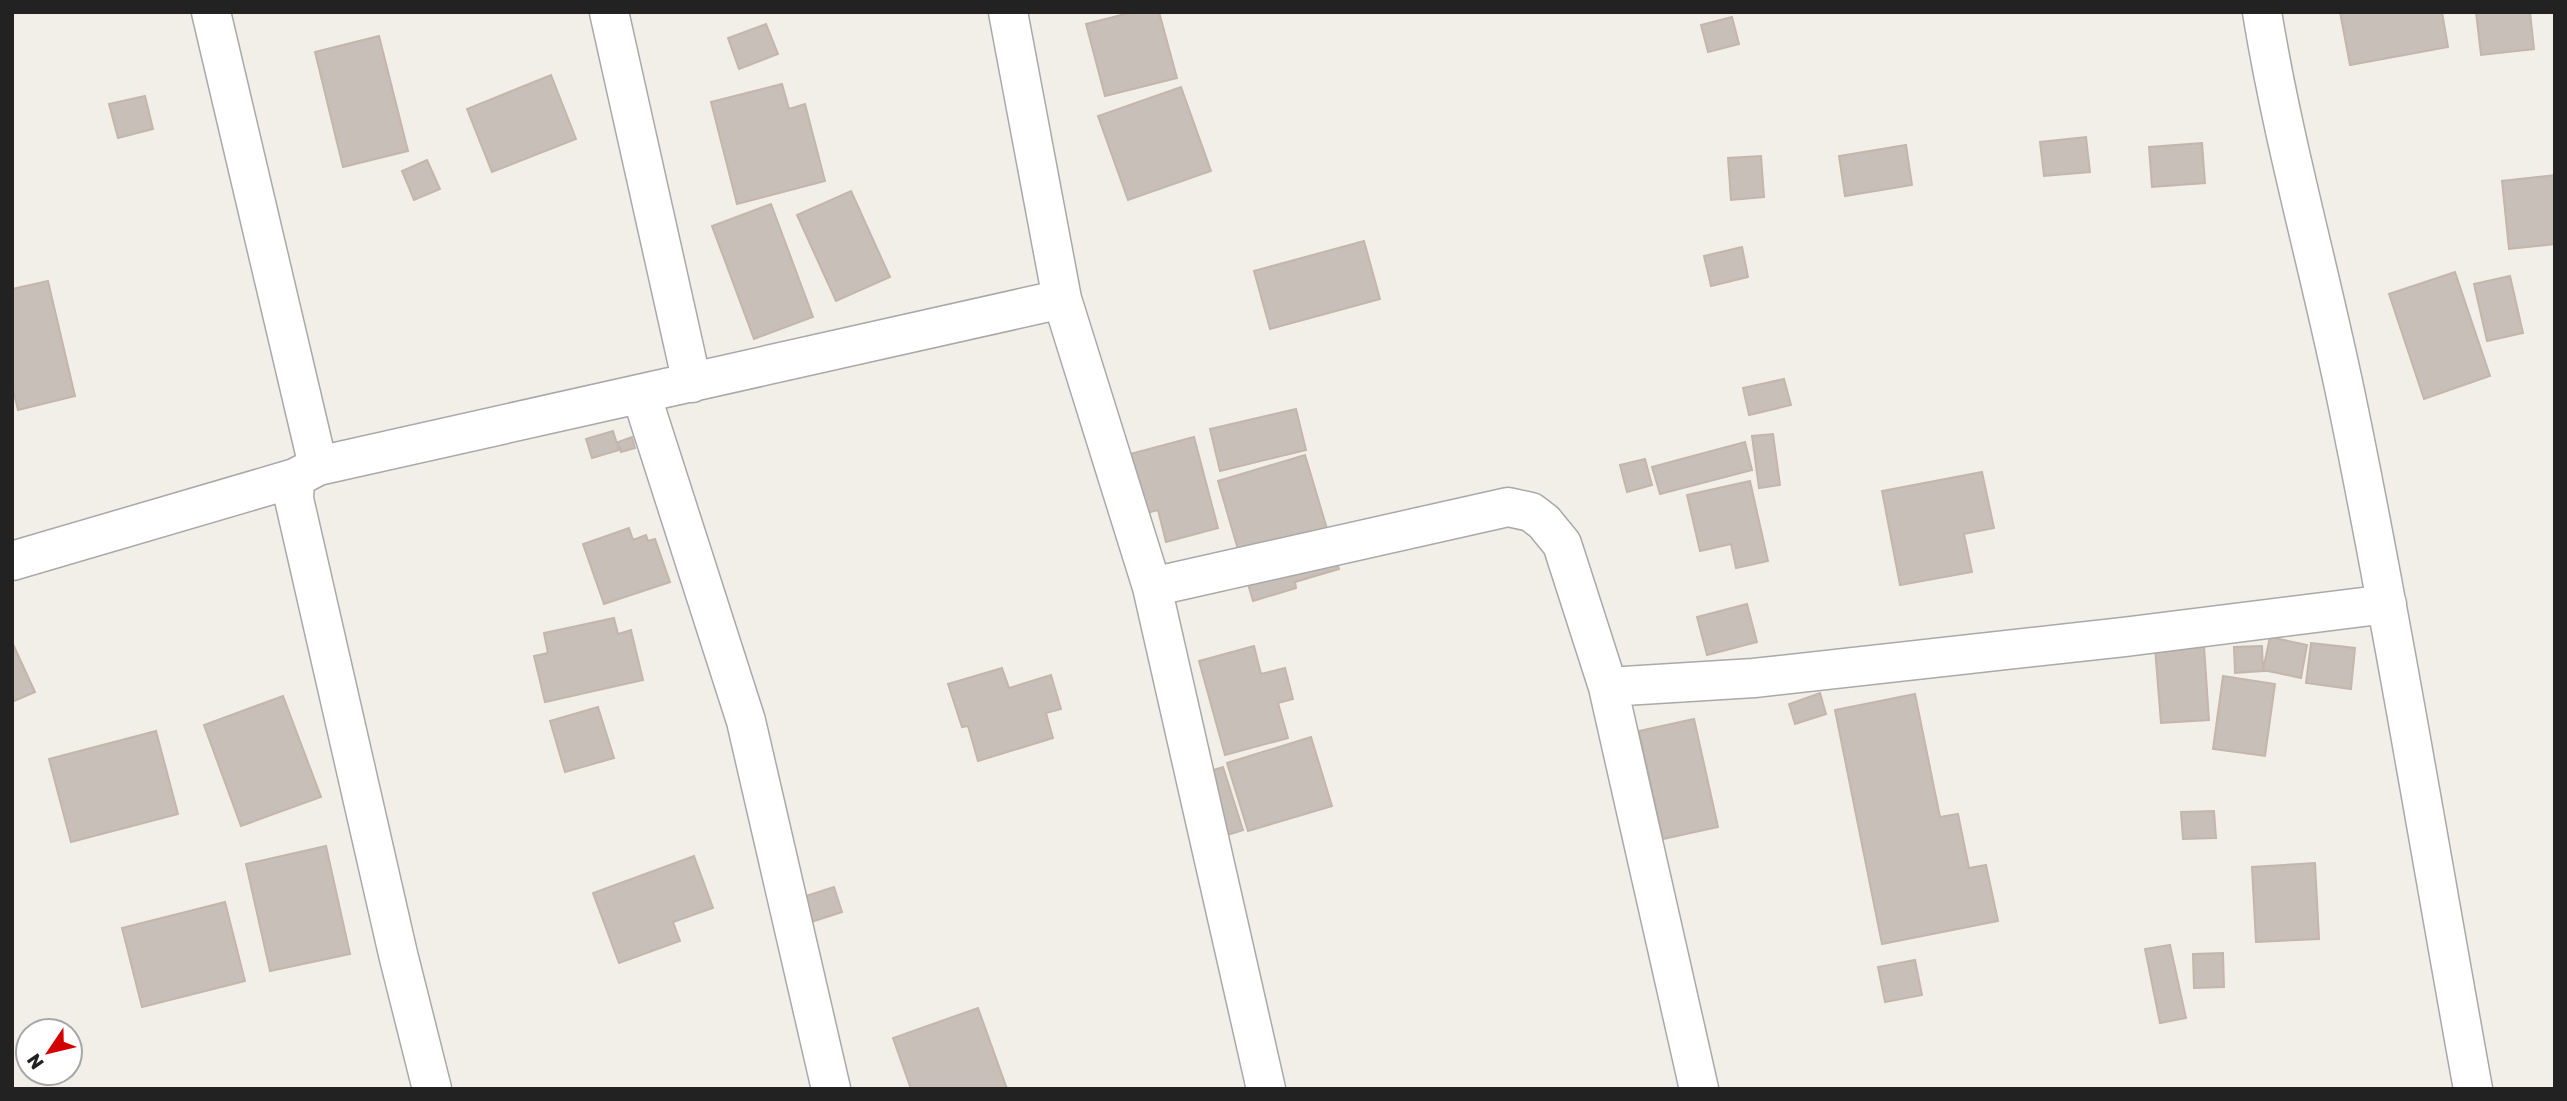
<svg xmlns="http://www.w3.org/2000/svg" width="2567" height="1101" font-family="Rubik,sans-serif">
	<rect width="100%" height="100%" fill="#f2efe9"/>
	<path fill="#c7bfb8" stroke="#c4b6ab" stroke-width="2" d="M 1133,12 L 1159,12 L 1177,78 L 1105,96 L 1086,24 Z
		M 2340,12 L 2442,12 L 2448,47 L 2350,65 Z
		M 2476,12 L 2530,12 L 2534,49 L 2481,55 Z
		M 1732,17 L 1739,44 L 1708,52 L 1701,25 Z
		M 766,24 L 778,54 L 739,69 L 728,38 Z
		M 379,36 L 408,151 L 343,167 L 315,52 Z
		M 551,75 L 576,139 L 492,172 L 467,109 Z
		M 782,84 L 789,109 L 805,104 L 825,181 L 737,204 L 711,102 Z
		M 1181,87 L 1211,171 L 1128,200 L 1098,116 Z
		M 145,96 L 153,129 L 118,138 L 109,104 Z
		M 2086,137 L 2090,172 L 2044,176 L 2040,142 Z
		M 2202,143 L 2205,183 L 2152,187 L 2149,147 Z
		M 1906,145 L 1912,185 L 1845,196 L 1839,156 Z
		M 1761,156 L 1764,197 L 1731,200 L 1728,158 Z
		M 427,160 L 440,189 L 414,200 L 402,171 Z
		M 2555,175 L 2555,244 L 2509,249 L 2502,181 Z
		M 851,191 L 890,277 L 836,301 L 797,215 Z
		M 771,204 L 813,317 L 754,339 L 712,226 Z
		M 1364,241 L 1380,299 L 1270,329 L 1254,271 Z
		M 1742,247 L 1748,277 L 1711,286 L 1704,256 Z
		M 2455,272 L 2490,376 L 2424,399 L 2389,294 Z
		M 2510,276 L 2523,333 L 2487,341 L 2474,284 Z
		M 48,281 L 75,396 L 18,410 L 12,386 L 12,289 Z
		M 1784,379 L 1791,405 L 1749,415 L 1743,388 Z
		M 1296,409 L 1306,450 L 1220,471 L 1210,429 Z
		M 613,431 L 619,450 L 592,458 L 586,439 Z
		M 1773,434 L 1780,485 L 1759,488 L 1752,436 Z
		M 632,437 L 635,448 L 621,452 L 618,442 Z
		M 1194,437 L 1218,528 L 1166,542 L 1158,510 L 1139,515 L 1123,456 Z
		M 1745,442 L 1752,470 L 1660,494 L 1652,467 Z
		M 1305,455 L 1339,569 L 1295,582 L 1296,588 L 1253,601 L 1218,481 Z
		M 1645,459 L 1652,485 L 1627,492 L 1620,465 Z
		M 1982,472 L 1994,528 L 1964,534 L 1972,572 L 1900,585 L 1882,491 Z
		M 1750,481 L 1768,561 L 1736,568 L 1731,544 L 1700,551 L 1687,495 Z
		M 629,528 L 633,540 L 646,535 L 648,541 L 655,539 L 670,582 L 604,604 L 583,544 Z
		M 1747,604 L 1757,642 L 1707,655 L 1697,617 Z
		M 614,618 L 618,634 L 631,630 L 643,680 L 545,702 L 534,656 L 548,653 L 544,633 Z
		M 2270,637 L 2307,645 L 2301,678 L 2263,670 Z
		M 12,642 L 35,692 L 12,702 Z
		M 2311,643 L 2355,648 L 2351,689 L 2306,683 Z
		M 1254,646 L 1261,674 L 1285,668 L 1293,699 L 1278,703 L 1288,738 L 1225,755 L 1199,661 Z
		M 2204,646 L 2209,720 L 2161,723 L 2155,648 Z
		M 2262,646 L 2263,671 L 2235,673 L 2234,647 Z
		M 1002,668 L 1009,688 L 1051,675 L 1061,709 L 1046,713 L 1053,738 L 978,761 L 968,726 L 962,727 L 948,684 Z
		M 2223,676 L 2275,684 L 2265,756 L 2213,749 Z
		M 1820,693 L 1826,714 L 1795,724 L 1789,704 Z
		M 1915,694 L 1940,817 L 1958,814 L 1969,868 L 1986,865 L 1998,921 L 1882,944 L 1835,710 Z
		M 283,696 L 321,797 L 241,826 L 204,725 Z
		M 598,707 L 614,758 L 565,772 L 550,721 Z
		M 1694,719 L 1718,827 L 1663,839 L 1639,731 Z
		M 156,731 L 178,814 L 71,842 L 49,759 Z
		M 1311,737 L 1332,806 L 1248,831 L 1227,763 Z
		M 1223,767 L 1243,830 L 1218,838 L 1198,775 Z
		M 2214,811 L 2216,838 L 2183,839 L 2181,812 Z
		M 326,846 L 350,954 L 270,971 L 246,864 Z
		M 694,856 L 713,908 L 673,922 L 680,941 L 619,963 L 593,893 Z
		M 2315,863 L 2319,939 L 2256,942 L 2252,867 Z
		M 834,887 L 842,912 L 805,924 L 797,899 Z
		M 225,902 L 245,981 L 142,1007 L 122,928 Z
		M 2170,945 L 2186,1018 L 2160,1023 L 2145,949 Z
		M 2223,953 L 2224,987 L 2194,988 L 2193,954 Z
		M 1915,960 L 1922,995 L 1885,1002 L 1878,967 Z
		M 978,1008 L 1007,1089 L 911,1089 L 893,1038 Z"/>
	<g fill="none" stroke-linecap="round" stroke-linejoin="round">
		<defs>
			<path id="minor" d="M 211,12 L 318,466
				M 609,12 L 692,383
				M 1008,12 L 1062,299 L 1152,587 L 1266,1089
				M 2262,12 C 2284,147 2322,277 2349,411 C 2395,636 2432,863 2473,1089
				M 641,394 L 746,721 L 831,1089
				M 12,561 L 295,478
				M 1152,587 L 1508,507 L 1531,512 L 1544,522 L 1562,544 L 1608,687 L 1699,1089
				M 1608,687 L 1754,678 L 2124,637 L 2387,604
				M 432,1089 L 398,954 L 294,499 L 295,478 L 318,466 L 1062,299"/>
		</defs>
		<use href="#minor" stroke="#a9a9a9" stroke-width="41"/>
		<use href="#minor" stroke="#fff" stroke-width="38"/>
	</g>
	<rect width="2567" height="1101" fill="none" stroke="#222222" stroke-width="28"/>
	<g transform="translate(49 1052) rotate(235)"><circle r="33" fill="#ffffff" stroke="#a7a7a7" stroke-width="2"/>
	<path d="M0-5L12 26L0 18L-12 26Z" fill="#d40000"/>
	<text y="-10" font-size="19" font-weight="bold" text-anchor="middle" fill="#222222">N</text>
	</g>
</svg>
